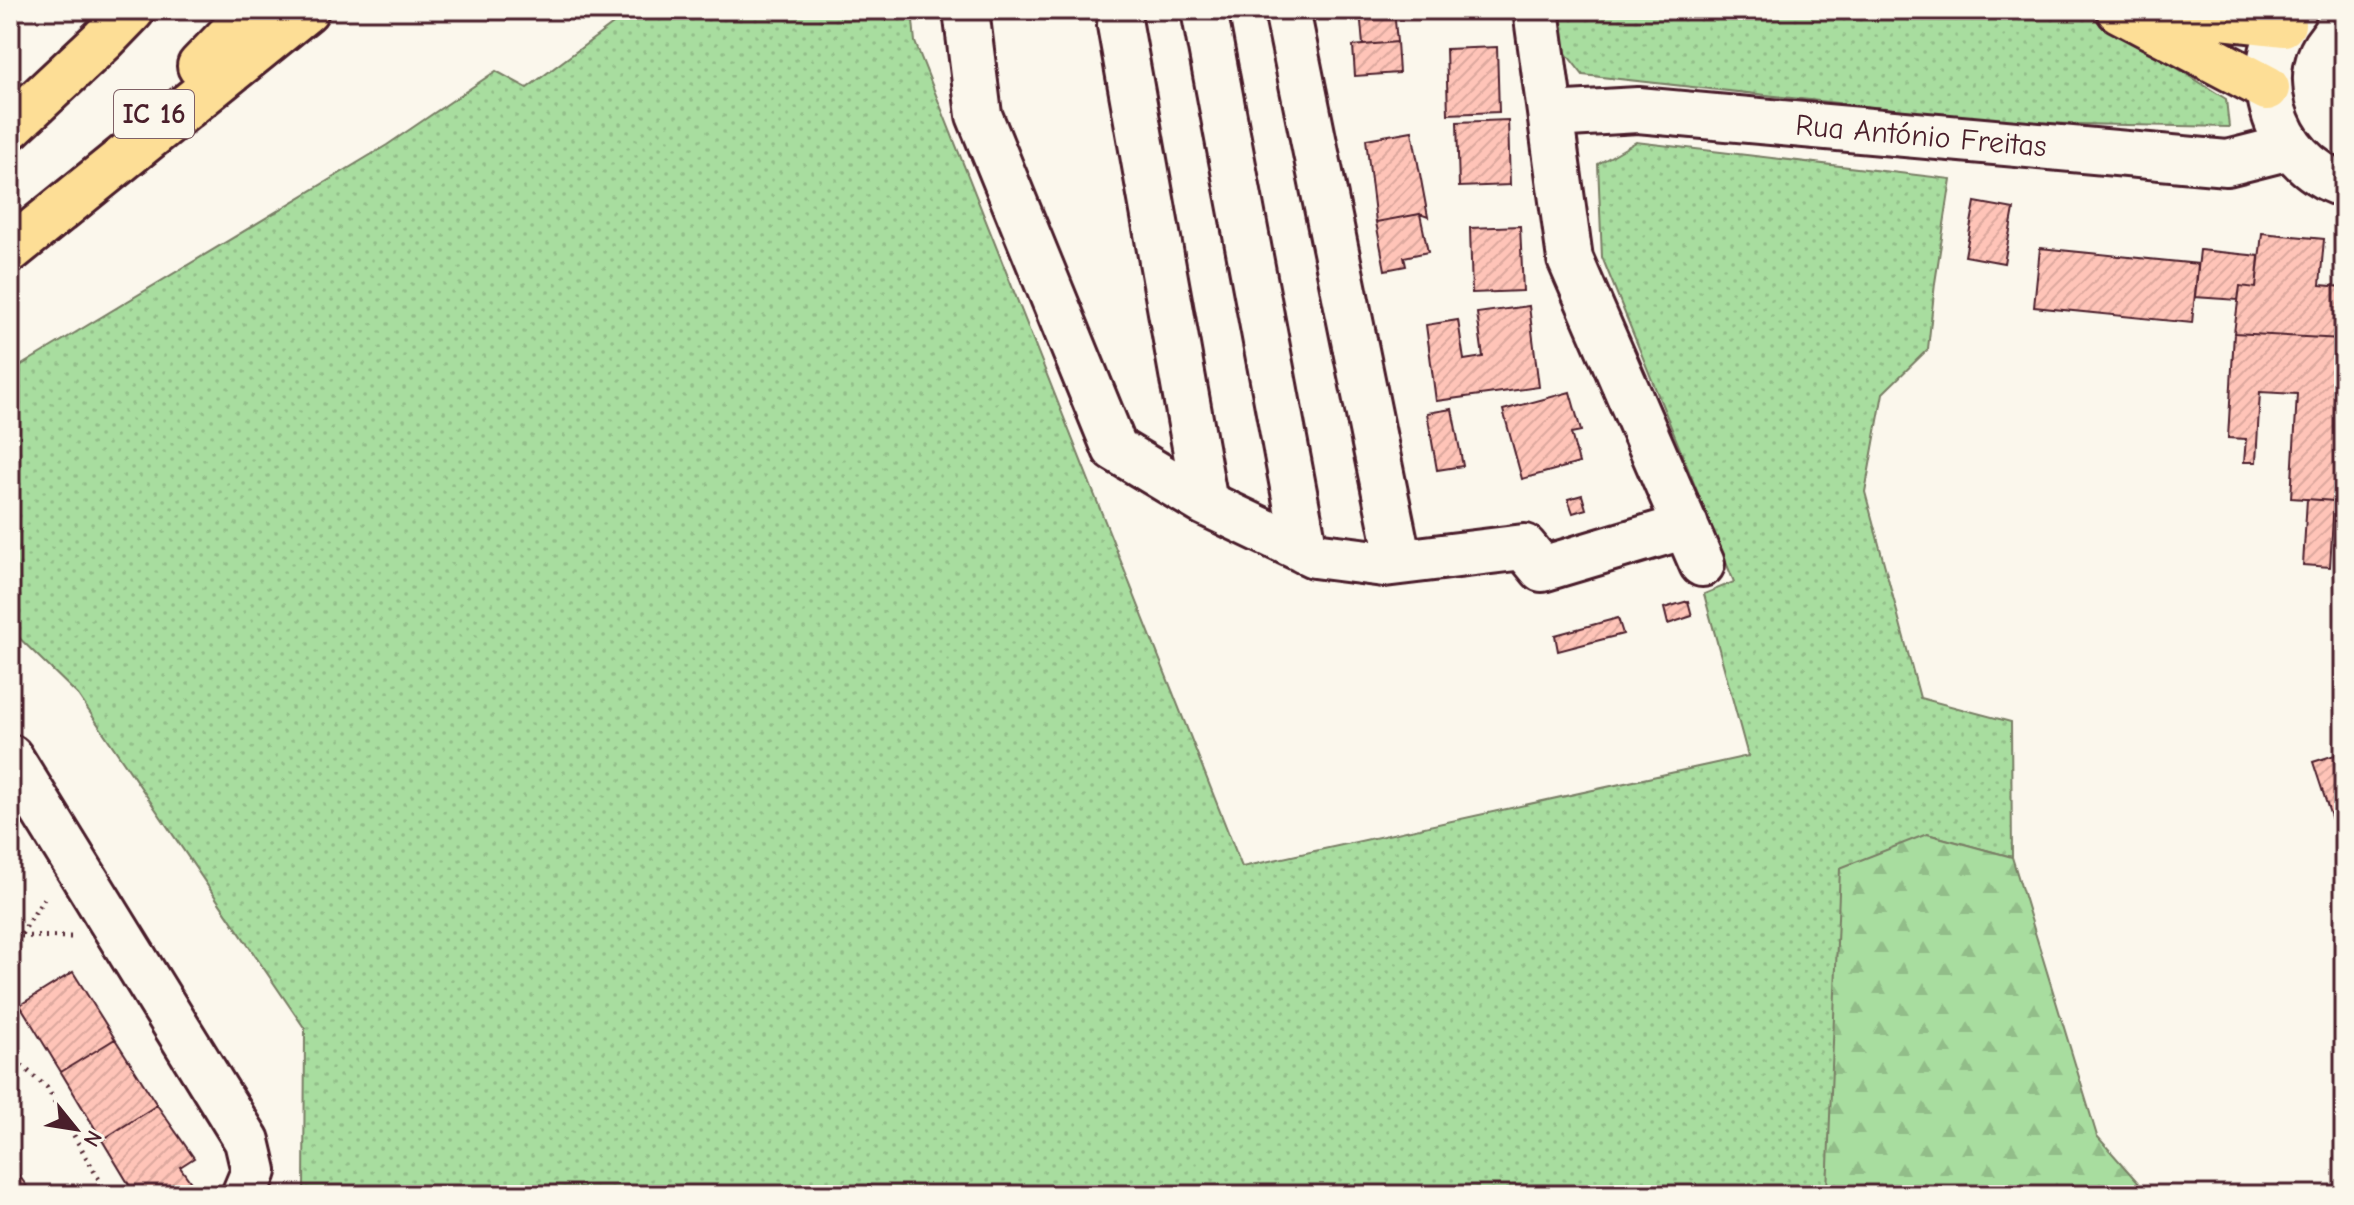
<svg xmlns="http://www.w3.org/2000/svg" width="2354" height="1205" font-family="'Comic Neue',sans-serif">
	<defs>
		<pattern id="grass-dots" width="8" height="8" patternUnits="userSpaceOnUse" patternTransform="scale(2)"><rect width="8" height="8" fill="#a8dd9f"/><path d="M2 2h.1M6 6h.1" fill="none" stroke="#92bd89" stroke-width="1.8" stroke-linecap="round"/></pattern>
		<pattern id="forest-firs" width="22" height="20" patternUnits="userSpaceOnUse" patternTransform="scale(2)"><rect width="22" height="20" fill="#a8dd9f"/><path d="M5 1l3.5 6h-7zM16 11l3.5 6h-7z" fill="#92bd89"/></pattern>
		<pattern id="building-hatch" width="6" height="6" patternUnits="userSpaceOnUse" patternTransform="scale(2)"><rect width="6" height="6" fill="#ffc4b8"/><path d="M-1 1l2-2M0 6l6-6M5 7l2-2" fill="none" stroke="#dca89e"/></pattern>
	</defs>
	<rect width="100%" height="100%" fill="#fbf7ec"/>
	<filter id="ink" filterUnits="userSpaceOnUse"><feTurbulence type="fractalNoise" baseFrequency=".0125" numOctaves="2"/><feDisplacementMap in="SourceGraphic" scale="16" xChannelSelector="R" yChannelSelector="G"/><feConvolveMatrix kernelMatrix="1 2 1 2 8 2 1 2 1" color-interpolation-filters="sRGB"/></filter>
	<g filter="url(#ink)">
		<path fill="url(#grass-dots)" stroke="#797e65" stroke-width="2" d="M 632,10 L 912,10 L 915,42 L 1242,867 L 1748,756 L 1704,594 L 1734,582 L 1602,257 L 1598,164 L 1636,142 L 1951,179 L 1935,283 L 1928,349 L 1883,393 L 1865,492 L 1920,698 L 2011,722 L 2012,857 L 1927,834 L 1827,1192 L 1812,1195 L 301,1195 L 304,1191 L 305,1029 L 78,695 L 10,629 L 10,372 L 387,145 L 496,71 L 527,88 Z
			M 1561,10 L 2085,10 L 2226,99 L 2229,127 L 2020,123 L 1583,75 L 1565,52 Z"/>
		<path fill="url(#forest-firs)" stroke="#797e65" stroke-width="2" d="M 1927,834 L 2012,857 L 2097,1136 L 2149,1195 L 1812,1195 L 1827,1191 L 1840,868 Z"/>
		<path fill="url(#building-hatch)" stroke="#4a1f2b" stroke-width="2" d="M 1360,10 L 1394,10 L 1397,42 L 1363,45 Z
			M 1397,42 L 1399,73 L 1355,76 L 1353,46 Z
			M 1497,47 L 1499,112 L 1448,114 L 1446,49 Z
			M 1508,120 L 1510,185 L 1459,187 L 1457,122 Z
			M 1412,131 L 1428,217 L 1420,214 L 1376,222 L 1366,139 Z
			M 1975,202 L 2014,209 L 2004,263 L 1965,256 Z
			M 1420,214 L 1428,252 L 1404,257 L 1406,266 L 1385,270 L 1376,222 Z
			M 1520,226 L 1523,291 L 1472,293 L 1470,228 Z
			M 2262,233 L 2324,239 L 2320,285 L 2344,287 L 2342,339 L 2234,333 L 2240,286 L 2256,288 Z
			M 2040,248 L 2198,264 L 2192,323 L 2034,307 Z
			M 2200,250 L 2259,256 L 2256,288 L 2240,286 L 2238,300 L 2195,297 Z
			M 1529,306 L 1539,387 L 1436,401 L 1426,325 L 1458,320 L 1464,360 L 1483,357 L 1477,313 Z
			M 2234,333 L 2342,339 L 2334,501 L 2291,498 L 2297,394 L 2260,392 L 2256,462 L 2244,462 L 2246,439 L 2228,438 Z
			M 1570,392 L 1581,431 L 1571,433 L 1579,463 L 1522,479 L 1503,410 Z
			M 1452,409 L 1463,466 L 1437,470 L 1427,413 Z
			M 1582,495 L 1586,509 L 1573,513 L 1568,499 Z
			M 2307,499 L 2334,501 L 2330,567 L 2303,565 Z
			M 1688,601 L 1692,616 L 1668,624 L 1664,608 Z
			M 1618,618 L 1623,634 L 1558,651 L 1555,635 Z
			M 2344,752 L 2344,833 L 2337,835 L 2313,762 Z
			M 73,972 L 115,1039 L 61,1072 L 20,1005 Z
			M 115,1039 L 157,1105 L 102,1140 L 61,1072 Z
			M 157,1105 L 194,1158 L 180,1167 L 192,1184 L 175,1195 L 147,1195 L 142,1188 L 134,1193 L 102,1140 Z
			M 18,1174 L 33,1195 L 10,1195 L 10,1179 Z"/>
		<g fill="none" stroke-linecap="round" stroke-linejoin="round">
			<defs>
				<path id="minor" d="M 966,10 L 979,115 L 1115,449 L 1205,503 L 1314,555 L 1384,564 L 1524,547 L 1542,569 L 1686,526
					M 1204,10 L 1305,551
					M 1287,10 L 1399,562
					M 1536,10 L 1570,259 L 1702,564
					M 2294,10 C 2245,68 2271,161 2344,185
					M 1120,25 L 1205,503
					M 1551,115 L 1638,110 L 2227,163 L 2290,147
					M 10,757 L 247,1141 L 254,1171 L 244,1195"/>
				<path id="major" d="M 2119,10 L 2267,88
					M 2191,10 L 2220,17 L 2283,24"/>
				<path id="highway" d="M 200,66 L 254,10
					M 10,127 L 103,40 L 132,10
					M 10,250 L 306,10"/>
			</defs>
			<use href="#minor" stroke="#4a1f2b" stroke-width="50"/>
			<use href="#major" stroke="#4a1f2b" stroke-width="50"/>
			<use href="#highway" stroke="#4a1f2b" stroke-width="50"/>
			<path stroke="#4a1f2b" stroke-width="5" stroke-dasharray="2 6" stroke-linecap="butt" d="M 21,936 L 75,937
				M 10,945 L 20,936 L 47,894
				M 10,1055 L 47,1088 L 101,1183 L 105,1195"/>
			<use href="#minor" stroke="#fbf7ec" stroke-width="44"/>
			<use href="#major" stroke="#fdde96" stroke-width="44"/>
			<use href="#highway" stroke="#fdde96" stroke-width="44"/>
		</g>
	</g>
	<g text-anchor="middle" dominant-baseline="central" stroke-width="6" stroke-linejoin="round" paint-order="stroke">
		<rect fill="#fbf7ec" stroke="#7f6065" stroke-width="2" x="114" y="90" width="80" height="48" rx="6"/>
		<g font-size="28" font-weight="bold" fill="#4a1f2b">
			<text x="154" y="114">IC 16</text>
		</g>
		<g font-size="30" fill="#4a1f2b" stroke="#fbf7ec">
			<text transform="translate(1921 136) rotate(5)">Rua António Freitas</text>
		</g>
	</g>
	<rect width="2354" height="1205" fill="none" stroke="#fbf7ec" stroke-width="40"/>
	<rect x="20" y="20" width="2314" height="1165" fill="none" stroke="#4a1f2b" stroke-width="3" filter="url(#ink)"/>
	<g transform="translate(76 1129) rotate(120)" stroke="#fbf7ec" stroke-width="6" paint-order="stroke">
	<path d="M0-6L14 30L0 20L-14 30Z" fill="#4a1f2b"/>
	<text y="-12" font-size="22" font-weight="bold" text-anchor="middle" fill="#4a1f2b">N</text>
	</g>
</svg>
